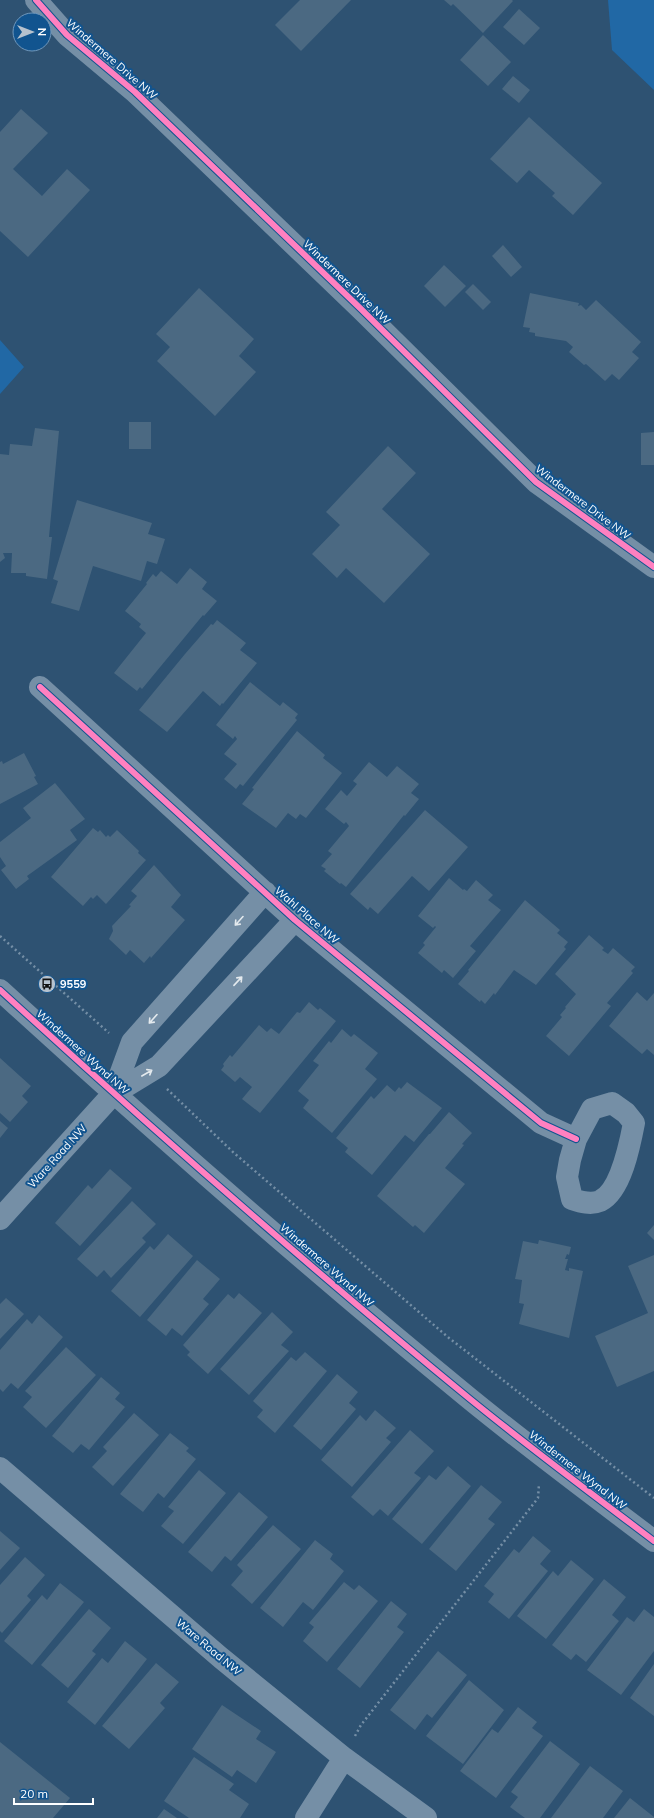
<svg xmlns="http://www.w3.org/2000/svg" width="654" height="1818" font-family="Mulish,sans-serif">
	<rect width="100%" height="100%" fill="#2e5272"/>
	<path fill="#2168a5" d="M 608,0 L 654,0 L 654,90 L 612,50 Z
		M 0,340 L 24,367 L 0,394 Z"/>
	<path fill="#4b6982" d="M 300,0 L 351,0 L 301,51 L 275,25 Z
		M 444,0 L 512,0 L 513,1 L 483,33 L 453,4 L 451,6 Z
		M 519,9 L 540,28 L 524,45 L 503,27 Z
		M 483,35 L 511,62 L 488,86 L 460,60 Z
		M 513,76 L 530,90 L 519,103 L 502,89 Z
		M 21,109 L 48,133 L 13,169 L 42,196 L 67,169 L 90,190 L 28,257 L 0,231 L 0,132 Z
		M 529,117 L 602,183 L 573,215 L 552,196 L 555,193 L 529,170 L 517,183 L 490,159 Z
		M 503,245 L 522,267 L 511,277 L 492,256 Z
		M 444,265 L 466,286 L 445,307 L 424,286 Z
		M 473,284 L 491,302 L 483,310 L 465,292 Z
		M 199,288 L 254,339 L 239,356 L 256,372 L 215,416 L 157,361 L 170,347 L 156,334 Z
		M 530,293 L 579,303 L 578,306 L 581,305 L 586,310 L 596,300 L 641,342 L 632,352 L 639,358 L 619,380 L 612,374 L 605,381 L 586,364 L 584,365 L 569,352 L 573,347 L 566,341 L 535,336 L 535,333 L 529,332 L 530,328 L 523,327 Z
		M 129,422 L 151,422 L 151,449 L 129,449 Z
		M 35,428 L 59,431 L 49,537 L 52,537 L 47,579 L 26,576 L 26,573 L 11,573 L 12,553 L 3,553 L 5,558 L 0,562 L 0,454 L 9,455 L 10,444 L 32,446 Z
		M 654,432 L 654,465 L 641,465 L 641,433 Z
		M 388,446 L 416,473 L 382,509 L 430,554 L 384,603 L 346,568 L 337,578 L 312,554 L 340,525 L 326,512 Z
		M 77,500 L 152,523 L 148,534 L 165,539 L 157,564 L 147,561 L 141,581 L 93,566 L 79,611 L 51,603 L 58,581 L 53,579 Z
		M 190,568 L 207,582 L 202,589 L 217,601 L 204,616 L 203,615 L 142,689 L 140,687 L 137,691 L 114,673 L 146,633 L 139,627 L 141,624 L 125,611 L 147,584 L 146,583 L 153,574 L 156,577 L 161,571 L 177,584 Z
		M 217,620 L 246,643 L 240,650 L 257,663 L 223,704 L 222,703 L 220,706 L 203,691 L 167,732 L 139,710 L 185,654 L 211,624 L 213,625 Z
		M 250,682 L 280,706 L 283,702 L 298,714 L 295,718 L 297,720 L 243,786 L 240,784 L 236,789 L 224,779 L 237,764 L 224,754 L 237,739 L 235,736 L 233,739 L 216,725 Z
		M 297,731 L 325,755 L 323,758 L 342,773 L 306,818 L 300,814 L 296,819 L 288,813 L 276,828 L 242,804 L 254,789 L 252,788 Z
		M 24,753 L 36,776 L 34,777 L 38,784 L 0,804 L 0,762 L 2,761 L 3,764 Z
		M 369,762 L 387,777 L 397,766 L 419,784 L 411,793 L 419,799 L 405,816 L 404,815 L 346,887 L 341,883 L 340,884 L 324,871 L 326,869 L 321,866 L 332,854 L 328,851 L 349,826 L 346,822 L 344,824 L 325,809 L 341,790 L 347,796 L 357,784 L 353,781 Z
		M 55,783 L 85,819 L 70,830 L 77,840 L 27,876 L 29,879 L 16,889 L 1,870 L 6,866 L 0,857 L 0,842 L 31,818 L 23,808 Z
		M 425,810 L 468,847 L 429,891 L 412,876 L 378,914 L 370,907 L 368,910 L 350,894 Z
		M 93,828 L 98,832 L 100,830 L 106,837 L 108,835 L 110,837 L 117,830 L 139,851 L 138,853 L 146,860 L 106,904 L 97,895 L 93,899 L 91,897 L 83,906 L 51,877 Z
		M 154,865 L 181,895 L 171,907 L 185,920 L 151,958 L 150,956 L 144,963 L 130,950 L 126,955 L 109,939 L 113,931 L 112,926 L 131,906 L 129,905 L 137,896 L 131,891 Z
		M 449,878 L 463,890 L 464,889 L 467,891 L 476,880 L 493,895 L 488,900 L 501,910 L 470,946 L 476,951 L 453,978 L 444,970 L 442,973 L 418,953 L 425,945 L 423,943 L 436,927 L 435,926 L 433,928 L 418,916 Z
		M 525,900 L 560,930 L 557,933 L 568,942 L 564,947 L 566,949 L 536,985 L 514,970 L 495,995 L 494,993 L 485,1004 L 481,1000 L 480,1002 L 458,984 L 469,971 L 468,970 Z
		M 589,935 L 604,948 L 602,950 L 608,954 L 613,948 L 635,967 L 631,971 L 633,973 L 607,1003 L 611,1006 L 569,1056 L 546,1036 L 562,1017 L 560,1015 L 566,1008 L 565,1007 L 576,994 L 555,974 Z
		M 637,992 L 647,1001 L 654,993 L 654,1055 L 647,1049 L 642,1054 L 609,1026 Z
		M 309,1002 L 318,1010 L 320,1008 L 336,1021 L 260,1113 L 242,1099 L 252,1087 L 240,1077 L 235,1082 L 221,1070 L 224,1066 L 223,1064 L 230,1055 L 232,1057 L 259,1025 L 267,1032 L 271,1028 L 279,1034 L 297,1012 L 300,1013 Z
		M 342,1029 L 351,1037 L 354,1034 L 378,1053 L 365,1069 L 377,1079 L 332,1133 L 303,1108 L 309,1100 L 298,1091 L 319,1065 L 313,1061 L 329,1041 L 331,1043 Z
		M 0,1058 L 31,1086 L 22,1096 L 28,1102 L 10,1122 L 0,1113 Z
		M 407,1082 L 442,1108 L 414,1142 L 405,1135 L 372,1175 L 345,1152 L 348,1148 L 336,1138 L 371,1096 L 374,1099 L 387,1085 L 395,1092 L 399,1087 L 401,1089 Z
		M 449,1112 L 472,1133 L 462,1144 L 464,1145 L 445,1168 L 465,1184 L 424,1233 L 415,1225 L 413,1227 L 377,1196 L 429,1134 L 430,1134 Z
		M 0,1121 L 8,1128 L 0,1138 Z
		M 110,1169 L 132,1188 L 80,1246 L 55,1223 L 88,1185 L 92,1189 Z
		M 132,1201 L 156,1224 L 142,1238 L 146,1242 L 111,1278 L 104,1270 L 97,1277 L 77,1259 Z
		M 654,1225 L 654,1240 L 647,1233 Z
		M 168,1234 L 193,1256 L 140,1317 L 111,1291 L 150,1246 L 154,1250 Z
		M 539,1240 L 571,1247 L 569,1255 L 567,1254 L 565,1259 L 568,1259 L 565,1270 L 569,1271 L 569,1268 L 583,1271 L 569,1338 L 519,1324 L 524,1304 L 519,1303 L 522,1280 L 515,1279 L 523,1241 L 538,1244 Z
		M 654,1255 L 654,1371 L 617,1387 L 595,1336 L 648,1313 L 628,1266 Z
		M 197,1260 L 220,1279 L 203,1299 L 209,1304 L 182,1336 L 172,1328 L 166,1336 L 147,1320 Z
		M 239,1293 L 262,1313 L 208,1374 L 187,1355 L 190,1352 L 183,1345 L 228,1294 L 234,1299 Z
		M 6,1298 L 24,1314 L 0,1339 L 0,1304 Z
		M 272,1312 L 293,1332 L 281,1345 L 289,1351 L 249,1395 L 220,1369 Z
		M 39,1315 L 63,1337 L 18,1389 L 11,1383 L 3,1392 L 0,1389 L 0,1350 L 27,1319 L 32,1324 Z
		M 66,1347 L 96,1375 L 46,1428 L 23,1407 L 32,1397 L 25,1391 Z
		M 305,1352 L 327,1371 L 275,1433 L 257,1417 L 263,1410 L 253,1401 L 291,1357 L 296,1361 Z
		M 337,1374 L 358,1392 L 349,1403 L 356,1409 L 321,1450 L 293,1426 Z
		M 101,1377 L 120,1393 L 115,1399 L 125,1407 L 89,1450 L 81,1444 L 73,1453 L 52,1436 Z
		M 375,1410 L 396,1428 L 386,1438 L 391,1442 L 352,1487 L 321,1460 L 360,1415 L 366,1421 Z
		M 134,1413 L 159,1435 L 113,1486 L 92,1467 L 107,1451 L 103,1447 Z
		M 410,1430 L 434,1451 L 414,1473 L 421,1478 L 388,1516 L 380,1509 L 373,1516 L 351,1497 Z
		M 170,1433 L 189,1448 L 186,1451 L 196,1459 L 164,1498 L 158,1493 L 143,1512 L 120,1494 Z
		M 448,1466 L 471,1486 L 422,1544 L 392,1519 L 429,1475 L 436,1480 Z
		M 199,1470 L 226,1493 L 183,1544 L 161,1526 L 174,1511 L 168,1507 Z
		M 481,1485 L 502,1502 L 488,1519 L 495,1524 L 456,1571 L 429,1549 Z
		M 239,1492 L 268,1517 L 231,1561 L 225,1556 L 212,1572 L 188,1552 Z
		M 273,1525 L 301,1549 L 252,1604 L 231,1585 L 243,1571 L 237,1565 Z
		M 0,1531 L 20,1548 L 0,1570 Z
		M 533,1536 L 551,1551 L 540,1564 L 548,1571 L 509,1619 L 488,1602 L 494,1594 L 484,1586 L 514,1549 L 519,1553 Z
		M 315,1540 L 333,1554 L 330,1559 L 344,1571 L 313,1610 L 303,1602 L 283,1627 L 260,1608 Z
		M 25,1557 L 45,1575 L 27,1596 L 31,1600 L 2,1633 L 0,1631 L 0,1585 Z
		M 571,1560 L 594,1579 L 546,1639 L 517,1616 L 553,1571 L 558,1576 Z
		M 604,1579 L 626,1597 L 612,1615 L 619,1621 L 586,1662 L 576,1654 L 571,1660 L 552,1645 Z
		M 344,1582 L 354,1590 L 359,1585 L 378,1601 L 327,1662 L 303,1641 L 314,1627 L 309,1623 Z
		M 60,1583 L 84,1602 L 32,1665 L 4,1641 L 42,1595 L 47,1600 Z
		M 391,1601 L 407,1614 L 397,1627 L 404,1632 L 360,1688 L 337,1669 Z
		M 89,1609 L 111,1628 L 92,1651 L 96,1654 L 68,1688 L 41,1665 Z
		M 644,1609 L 654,1617 L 654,1651 L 621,1695 L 587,1670 L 627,1617 L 634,1622 Z
		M 125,1641 L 147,1659 L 95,1725 L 67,1702 L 102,1658 L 108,1663 Z
		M 438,1651 L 467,1675 L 432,1718 L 427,1714 L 415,1730 L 390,1710 Z
		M 156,1663 L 179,1682 L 160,1703 L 165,1708 L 129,1749 L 102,1726 Z
		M 654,1664 L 654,1716 L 630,1698 Z
		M 469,1680 L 504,1710 L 463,1764 L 426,1736 Z
		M 222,1705 L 261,1731 L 256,1739 L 276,1752 L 256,1783 L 237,1770 L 232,1777 L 192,1749 Z
		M 518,1707 L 537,1722 L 532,1728 L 543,1736 L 496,1798 L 460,1771 L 492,1729 L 498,1733 Z
		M 550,1741 L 580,1764 L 540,1818 L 525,1818 L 510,1807 L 518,1797 L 511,1792 Z
		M 0,1742 L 70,1798 L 53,1818 L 0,1818 Z
		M 194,1757 L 234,1784 L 229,1790 L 249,1804 L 240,1818 L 189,1818 L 164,1801 Z
		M 590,1766 L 623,1791 L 603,1818 L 551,1818 Z
		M 630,1798 L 654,1817 L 654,1818 L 614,1818 Z
		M 164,1809 L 177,1818 L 157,1818 Z"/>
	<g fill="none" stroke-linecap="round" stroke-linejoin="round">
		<path stroke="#758fa6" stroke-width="2.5" stroke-dasharray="2 3" stroke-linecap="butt" d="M 0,936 L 109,1033
			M 167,1089 L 234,1153 L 449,1338 L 654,1498
			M 355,1736 L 361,1725 L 538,1498 L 539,1484"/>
		<path stroke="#758fa6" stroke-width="22" d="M 36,0 L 67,35 L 135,92 L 361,309 L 536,482 L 654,567
			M 40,687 L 295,920 L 541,1123 L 576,1139
			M 0,990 C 153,1130 309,1267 470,1399 C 530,1448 592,1494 654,1541
			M 113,1094 L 132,1042 L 265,892
			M 612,1103 L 626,1113 L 634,1123 C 630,1144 621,1191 600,1201 C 591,1205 581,1202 572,1199 L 567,1177 L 570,1160 L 576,1139 L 592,1109 Z
			M 0,1219 L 113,1094 L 159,1066 L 295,920
			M 0,1468 L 221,1658 L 344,1758 L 426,1818
			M 306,1818 L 344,1758"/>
		<defs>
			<path id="cycleway" d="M 36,0 L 67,35 L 135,92 L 361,309 L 536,482 L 654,567
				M 40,687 L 295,920 L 541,1123 L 576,1139
				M 0,990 C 153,1130 309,1267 470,1399 C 530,1448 592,1494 654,1541"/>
		</defs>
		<use href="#cycleway" stroke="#11548f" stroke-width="8"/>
		<use href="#cycleway" stroke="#ff80c0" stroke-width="6"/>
	</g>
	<defs><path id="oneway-shaft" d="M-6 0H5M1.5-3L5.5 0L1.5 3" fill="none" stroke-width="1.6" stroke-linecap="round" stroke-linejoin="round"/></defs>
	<g stroke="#e3e9ed">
		<use href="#oneway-shaft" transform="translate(239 921) rotate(132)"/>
		<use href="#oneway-shaft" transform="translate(238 981) rotate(-47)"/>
		<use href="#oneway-shaft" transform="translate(153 1019) rotate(132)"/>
		<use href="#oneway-shaft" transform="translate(147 1073) rotate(-30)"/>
	</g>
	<defs>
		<symbol id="bus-disc" viewBox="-11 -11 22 22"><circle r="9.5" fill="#b6c2ce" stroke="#11548f"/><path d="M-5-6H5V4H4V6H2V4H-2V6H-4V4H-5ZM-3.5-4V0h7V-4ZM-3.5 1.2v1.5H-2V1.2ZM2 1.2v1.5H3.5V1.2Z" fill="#111"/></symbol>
	</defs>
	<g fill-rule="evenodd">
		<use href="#bus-disc" x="37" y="974" width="20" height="20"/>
	</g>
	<g text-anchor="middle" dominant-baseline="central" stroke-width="4" stroke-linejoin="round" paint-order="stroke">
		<g font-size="11" fill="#fff" stroke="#11548f">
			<text transform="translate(112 59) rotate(41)">Windermere Drive NW</text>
			<text transform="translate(347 282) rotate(44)">Windermere Drive NW</text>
			<text transform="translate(583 502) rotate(37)">Windermere Drive NW</text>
			<text transform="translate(307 915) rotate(41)">Wahl Place NW</text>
			<text transform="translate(83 1052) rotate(42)">Windermere Wynd NW</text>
			<text transform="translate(57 1156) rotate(-48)">Ware Road NW</text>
			<text transform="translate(327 1265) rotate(41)">Windermere Wynd NW</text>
			<text transform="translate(578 1470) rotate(38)">Windermere Wynd NW</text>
			<text transform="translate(209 1647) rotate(40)">Ware Road NW</text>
		</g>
		<g font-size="11" font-weight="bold" fill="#fff" stroke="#11548f" text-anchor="start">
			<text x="60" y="984">9559</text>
		</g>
	</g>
	<g transform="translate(32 32) rotate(90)"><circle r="19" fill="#11548f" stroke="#7098bc"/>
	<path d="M0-3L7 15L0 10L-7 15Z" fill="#b6c2ce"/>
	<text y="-6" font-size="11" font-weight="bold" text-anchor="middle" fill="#ffffff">N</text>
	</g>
	<path d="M14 1798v6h79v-6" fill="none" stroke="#ffffff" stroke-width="2"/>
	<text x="20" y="1798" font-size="12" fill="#ffffff" stroke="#11548f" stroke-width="3" paint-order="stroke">20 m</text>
</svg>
